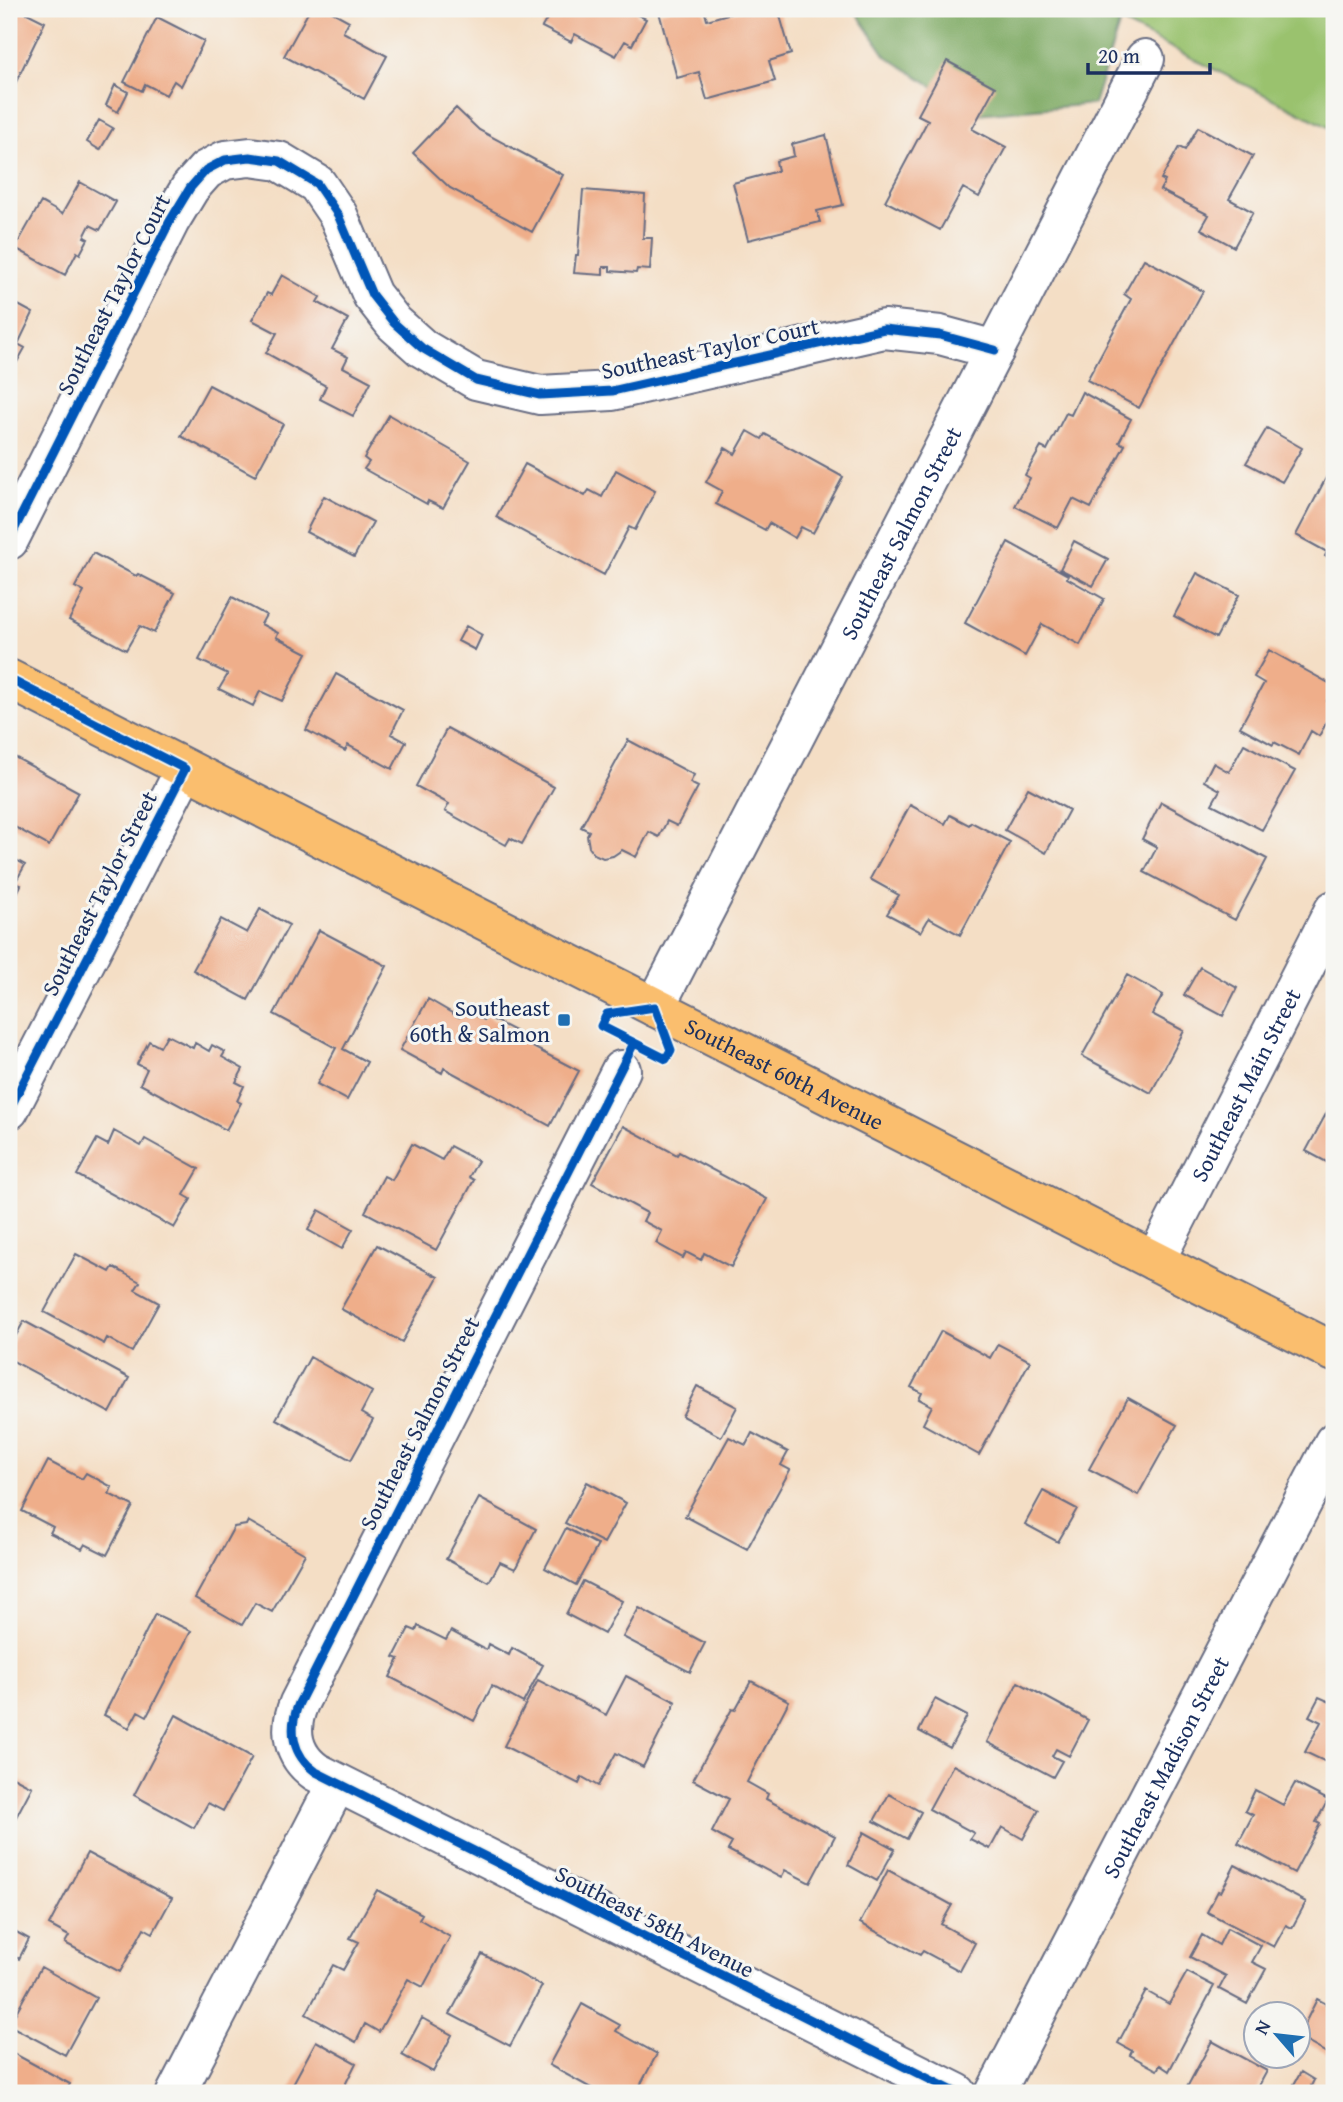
<svg xmlns="http://www.w3.org/2000/svg" width="1343" height="2102" font-family="'Gentium Book Plus',serif">
	<rect width="100%" height="100%" fill="#f6f6f2"/>
	<filter id="ink" filterUnits="userSpaceOnUse"><feTurbulence type="fractalNoise" baseFrequency=".0143" numOctaves="2"/><feDisplacementMap in="SourceGraphic" scale="14" xChannelSelector="R" yChannelSelector="G"/><feConvolveMatrix kernelMatrix="1 2 1 2 8 2 1 2 1" color-interpolation-filters="sRGB"/></filter>
	<filter id="wash" filterUnits="userSpaceOnUse"><feTurbulence type="fractalNoise" baseFrequency=".00686" numOctaves="4" result="noise"/><feDisplacementMap in="SourceGraphic" scale="28" xChannelSelector="R" yChannelSelector="G"/><feGaussianBlur stdDeviation="1.57" result="paint"/><feColorMatrix in="noise" values="0 0 0 0 0 0 0 0 0 0 0 0 0 0 0 0 0 1.4 0 .05"/><feComposite in="paint" operator="in"/></filter>
	<g filter="url(#wash)">
		<rect width="100%" height="100%" fill="#f4dec5"/>
		<path fill="#9ac26e" stroke="#5a7866" stroke-width="2" d="M 1095,9 L 1334,9 L 1334,130 Z"/>
		<path fill="#7ba861" stroke="#4b6c60" stroke-width="2" d="M 854,9 L 1124,9 L 1094,104 L 976,114 L 886,56 Z"/>
		<g id="blocks">
			<path fill="#efae8a" d="M 9,9 L 19,9 L 45,22 L 14,86 L 9,83 Z
				M 310,9 L 327,9 L 349,21 L 343,32 L 387,56 L 364,99 L 284,56 Z
				M 541,9 L 639,9 L 636,14 L 646,19 L 632,45 L 625,41 L 616,56 L 575,34 L 571,42 L 542,27 L 548,17 L 539,12 Z
				M 672,9 L 704,9 L 707,20 L 745,9 L 778,9 L 791,54 L 769,61 L 775,81 L 707,100 L 699,72 L 677,78 L 659,12 Z
				M 157,17 L 204,41 L 181,86 L 174,81 L 166,95 L 145,84 L 142,91 L 124,82 Z
				M 947,61 L 995,87 L 972,129 L 1006,147 L 979,197 L 963,188 L 940,230 L 885,201 L 928,120 L 918,115 Z
				M 115,85 L 128,92 L 118,112 L 106,105 Z
				M 456,108 L 479,130 L 563,175 L 532,232 L 450,188 L 413,153 Z
				M 99,120 L 113,128 L 100,150 L 87,142 Z
				M 1198,127 L 1253,156 L 1229,199 L 1253,212 L 1234,247 L 1201,229 L 1209,215 L 1160,190 L 1165,181 L 1161,179 L 1179,147 L 1185,150 Z
				M 826,135 L 843,205 L 817,211 L 820,222 L 748,240 L 733,183 L 778,171 L 776,161 L 794,156 L 792,144 Z
				M 80,182 L 116,202 L 100,230 L 90,225 L 84,237 L 88,239 L 80,254 L 77,252 L 65,275 L 15,248 L 41,202 L 62,214 Z
				M 583,190 L 645,195 L 643,238 L 652,238 L 650,270 L 637,269 L 636,273 L 610,271 L 610,267 L 603,267 L 603,275 L 574,273 L 576,255 L 578,255 Z
				M 1144,259 L 1203,291 L 1139,408 L 1087,380 L 1131,299 L 1124,294 Z
				M 282,275 L 320,297 L 317,302 L 348,319 L 332,349 L 348,357 L 343,367 L 371,382 L 353,416 L 320,399 L 326,386 L 266,353 L 277,333 L 252,320 L 267,293 L 271,295 Z
				M 9,300 L 33,313 L 18,344 L 25,348 L 16,364 L 9,360 Z
				M 209,385 L 283,424 L 255,476 L 181,436 Z
				M 1082,392 L 1131,419 L 1119,442 L 1125,445 L 1091,508 L 1073,499 L 1058,528 L 1015,506 L 1030,478 L 1025,475 L 1041,447 L 1047,450 L 1066,413 L 1071,415 Z
				M 389,415 L 470,461 L 443,508 L 428,501 L 427,504 L 364,469 L 369,462 L 364,458 Z
				M 1267,428 L 1302,448 L 1282,482 L 1246,463 Z
				M 748,431 L 762,439 L 765,434 L 843,477 L 813,533 L 801,527 L 795,538 L 769,523 L 765,530 L 716,504 L 722,491 L 706,482 L 725,448 L 735,454 Z
				M 525,464 L 585,496 L 589,490 L 602,497 L 616,470 L 655,491 L 635,530 L 629,527 L 604,575 L 496,517 Z
				M 1328,474 L 1334,477 L 1334,561 L 1325,556 L 1327,552 L 1296,535 Z
				M 324,496 L 373,522 L 354,557 L 306,532 Z
				M 1074,541 L 1108,559 L 1093,586 L 1060,569 Z
				M 1008,542 L 1068,575 L 1067,578 L 1104,599 L 1080,645 L 1042,624 L 1025,656 L 965,623 Z
				M 93,553 L 136,576 L 138,574 L 175,593 L 154,633 L 140,626 L 126,650 L 69,620 L 84,592 L 75,587 Z
				M 1197,573 L 1239,595 L 1216,638 L 1174,616 Z
				M 232,597 L 266,615 L 261,624 L 278,633 L 276,637 L 307,653 L 282,701 L 260,691 L 253,706 L 219,689 L 228,674 L 199,660 Z
				M 466,626 L 482,635 L 475,650 L 458,641 Z
				M 1269,650 L 1334,686 L 1327,701 L 1334,706 L 1334,709 L 1319,736 L 1311,731 L 1299,755 L 1274,742 L 1273,745 L 1240,727 L 1264,683 L 1254,677 Z
				M 336,674 L 403,710 L 391,734 L 406,742 L 392,769 L 348,745 L 345,751 L 306,730 Z
				M 447,728 L 554,787 L 522,844 L 510,838 L 506,845 L 445,811 L 449,804 L 416,786 Z
				M 628,740 L 694,775 L 690,783 L 698,787 L 677,826 L 667,821 L 659,837 L 649,832 L 636,857 L 622,850 L 613,856 L 603,858 L 594,854 L 589,847 L 587,835 L 589,831 L 581,827 Z
				M 1244,744 L 1295,771 L 1262,830 L 1212,804 L 1220,790 L 1204,781 L 1213,763 L 1229,772 Z
				M 9,754 L 79,792 L 49,846 L 9,824 Z
				M 1028,788 L 1069,810 L 1046,853 L 1005,830 Z
				M 1161,802 L 1267,859 L 1235,920 L 1144,872 L 1157,847 L 1142,839 Z
				M 910,805 L 945,824 L 950,815 L 969,825 L 971,822 L 1010,842 L 960,935 L 929,918 L 921,932 L 887,914 L 899,895 L 870,879 Z
				M 9,856 L 25,865 L 15,883 L 21,885 L 13,902 L 9,899 Z
				M 260,909 L 289,925 L 248,1000 L 193,970 L 221,919 L 247,933 Z
				M 319,930 L 387,966 L 343,1049 L 367,1062 L 347,1100 L 317,1084 L 336,1048 L 274,1014 Z
				M 1200,967 L 1237,988 L 1223,1016 L 1184,995 Z
				M 1127,975 L 1163,995 L 1152,1014 L 1184,1031 L 1151,1093 L 1082,1056 Z
				M 428,999 L 459,1017 L 463,1009 L 484,1020 L 486,1016 L 530,1039 L 527,1044 L 579,1071 L 550,1126 L 444,1068 L 442,1073 L 400,1050 Z
				M 167,1035 L 193,1048 L 195,1043 L 209,1051 L 212,1045 L 225,1052 L 222,1057 L 243,1069 L 236,1082 L 244,1086 L 237,1101 L 241,1103 L 226,1130 L 140,1084 L 147,1069 L 137,1064 L 149,1041 L 160,1047 Z
				M 1334,1099 L 1334,1166 L 1306,1151 Z
				M 623,1126 L 677,1155 L 679,1152 L 767,1199 L 731,1267 L 704,1253 L 701,1260 L 686,1252 L 683,1258 L 656,1243 L 662,1231 L 643,1221 L 647,1213 L 592,1183 Z
				M 114,1131 L 141,1146 L 145,1139 L 199,1169 L 184,1195 L 191,1199 L 174,1228 L 77,1175 L 97,1139 L 108,1145 Z
				M 412,1144 L 442,1160 L 450,1146 L 478,1161 L 469,1177 L 474,1180 L 436,1250 L 365,1212 L 384,1176 L 392,1180 Z
				M 319,1210 L 353,1229 L 342,1249 L 308,1230 Z
				M 377,1245 L 438,1277 L 402,1342 L 341,1309 Z
				M 76,1254 L 110,1272 L 113,1267 L 140,1282 L 135,1290 L 159,1303 L 132,1352 L 107,1338 L 104,1344 L 44,1312 Z
				M 24,1321 L 129,1378 L 110,1413 L 9,1359 L 9,1348 Z
				M 941,1331 L 990,1358 L 998,1344 L 1030,1361 L 979,1455 L 923,1424 L 932,1406 L 919,1399 L 922,1393 L 911,1387 Z
				M 310,1357 L 372,1392 L 361,1413 L 373,1420 L 351,1460 L 276,1419 Z
				M 697,1386 L 737,1407 L 721,1437 L 682,1416 Z
				M 1128,1398 L 1177,1425 L 1138,1495 L 1089,1469 Z
				M 752,1433 L 788,1452 L 781,1465 L 790,1470 L 747,1549 L 685,1516 L 729,1437 L 746,1445 Z
				M 48,1461 L 82,1479 L 86,1473 L 112,1487 L 109,1494 L 133,1506 L 107,1555 L 85,1544 L 82,1549 L 50,1533 L 53,1527 L 22,1511 Z
				M 587,1482 L 626,1503 L 604,1543 L 565,1523 Z
				M 1043,1491 L 1077,1509 L 1058,1542 L 1025,1524 Z
				M 479,1498 L 536,1529 L 515,1569 L 500,1562 L 489,1582 L 446,1559 Z
				M 248,1521 L 305,1554 L 272,1612 L 255,1603 L 242,1625 L 195,1598 L 234,1527 L 246,1525 Z
				M 566,1528 L 598,1545 L 576,1585 L 545,1568 Z
				M 583,1581 L 622,1601 L 604,1634 L 566,1614 Z
				M 639,1608 L 705,1643 L 690,1672 L 623,1637 Z
				M 155,1614 L 191,1631 L 147,1716 L 138,1711 L 129,1728 L 104,1715 Z
				M 418,1626 L 446,1640 L 451,1631 L 486,1650 L 488,1644 L 509,1655 L 512,1648 L 543,1665 L 523,1703 L 492,1686 L 474,1721 L 390,1677 L 399,1659 L 394,1657 L 409,1628 L 416,1631 Z
				M 626,1676 L 676,1702 L 643,1767 L 616,1753 L 598,1786 L 582,1777 L 579,1784 L 504,1746 L 538,1680 L 606,1715 Z
				M 751,1681 L 789,1701 L 747,1782 L 768,1794 L 766,1799 L 835,1836 L 810,1883 L 785,1870 L 781,1878 L 728,1850 L 732,1843 L 712,1832 L 729,1799 L 693,1780 L 732,1709 L 735,1710 Z
				M 1018,1682 L 1088,1720 L 1069,1756 L 1056,1749 L 1052,1756 L 1062,1761 L 1053,1777 L 987,1742 Z
				M 1334,1694 L 1334,1746 L 1326,1762 L 1305,1752 L 1321,1722 L 1309,1716 L 1319,1697 L 1330,1702 Z
				M 935,1699 L 967,1716 L 950,1748 L 919,1731 Z
				M 176,1715 L 252,1757 L 223,1811 L 208,1803 L 194,1828 L 134,1795 Z
				M 953,1765 L 1039,1810 L 1023,1839 L 1002,1827 L 990,1849 L 970,1839 L 974,1833 L 929,1809 Z
				M 9,1775 L 32,1787 L 15,1819 L 9,1816 Z
				M 1295,1783 L 1328,1800 L 1316,1822 L 1320,1824 L 1294,1873 L 1238,1843 L 1253,1815 L 1245,1811 L 1255,1790 L 1283,1805 Z
				M 889,1794 L 921,1812 L 907,1839 L 874,1821 Z
				M 864,1832 L 895,1849 L 877,1881 L 848,1865 Z
				M 87,1853 L 172,1898 L 153,1933 L 144,1928 L 120,1972 L 65,1943 L 69,1936 L 49,1925 Z
				M 1235,1865 L 1306,1902 L 1292,1928 L 1286,1925 L 1274,1947 L 1207,1912 L 1218,1891 L 1221,1892 Z
				M 888,1870 L 952,1905 L 941,1924 L 975,1943 L 960,1971 L 923,1951 L 920,1955 L 860,1923 Z
				M 377,1890 L 422,1914 L 419,1919 L 450,1937 L 423,1987 L 408,1979 L 379,2032 L 365,2024 L 356,2042 L 306,2014 L 333,1965 L 343,1970 L 359,1942 L 350,1938 Z
				M 9,1928 L 29,1939 L 19,1959 L 9,1954 Z
				M 1227,1928 L 1261,1946 L 1252,1962 L 1266,1969 L 1247,2004 L 1219,1989 L 1226,1976 L 1190,1957 L 1202,1935 L 1219,1945 Z
				M 482,1954 L 542,1986 L 510,2046 L 450,2014 Z
				M 41,1967 L 96,1998 L 65,2055 L 9,2025 Z
				M 1187,1972 L 1214,1986 L 1169,2071 L 1160,2065 L 1157,2070 L 1130,2055 L 1132,2051 L 1118,2043 L 1146,1991 L 1169,2004 Z
				M 1317,1999 L 1334,2008 L 1334,2057 L 1298,2037 Z
				M 582,2004 L 620,2025 L 616,2031 L 657,2054 L 636,2093 L 600,2093 L 549,2065 Z
				M 422,2018 L 452,2035 L 433,2072 L 402,2055 Z
				M 316,2041 L 356,2063 L 341,2093 L 288,2093 Z
				M 1212,2041 L 1267,2071 L 1255,2093 L 1194,2093 L 1186,2089 Z
				M 13,2053 L 70,2084 L 65,2093 L 9,2093 L 9,2062 Z
				M 1301,2072 L 1314,2080 L 1311,2086 L 1325,2093 L 1289,2093 Z"/>
		</g>
	</g>
	<g filter="url(#ink)">
		<use href="#blocks" fill-opacity="0" stroke="#676c82" stroke-width="2"/>
		<g fill="none" stroke-linecap="round" stroke-linejoin="round">
			<defs>
				<g id="minor">
					<path d="M 9,540 L 170,221 L 190,188 L 206,170 L 225,160 L 250,157 L 279,161 L 317,184 L 338,215 L 372,295 L 394,323 L 422,348 L 476,380 L 540,395 L 612,391 L 884,329 L 940,335 L 995,350"/>
					<path id="s1" d="M 655,1007 L 1145,59"/>
					<path d="M 621,1070 L 299,1703 C 288,1729 292,1755 316,1772 L 957,2093"/>
					<path d="M 9,1110 L 185,769"/>
					<path id="s2" d="M 1155,1261 L 1334,910"/>
					<path d="M 176,2093 L 337,1783"/>
					<path id="s3" d="M 995,2093 L 1334,1442"/>
				</g>
				<g id="major">
					<path id="s4" d="M 9,679 L 1334,1352"/>
				</g>
			</defs>
			<use href="#minor" stroke="#676c82" stroke-width="42"/>
			<use href="#major" stroke="#676c82" stroke-width="42"/>
			<use href="#minor" stroke="#fff" stroke-width="38"/>
			<use href="#major" stroke="#fabe6e" stroke-width="38"/>
			<defs>
				<path id="cycleway" d="M 9,540 L 170,221 L 190,188 L 206,170 L 225,160 L 250,157 L 279,161 L 317,184 L 338,215 L 372,295 L 394,323 L 422,348 L 476,380 L 540,395 L 612,391 L 884,329 L 940,335 L 995,350
					M 9,679 L 185,769 L 9,1110
					M 655,1007 L 671,1050 L 666,1059 L 601,1026 L 607,1014 Z
					M 634,1043 L 299,1703 C 288,1729 292,1755 316,1772 L 957,2093"/>
			</defs>
			<use href="#cycleway" stroke="#f6f6f2" stroke-width="13"/>
			<use href="#cycleway" stroke="#0057b8" stroke-width="9"/>
		</g>
	</g>
	<rect fill="#1f6fb2" stroke="#f6f6f2" stroke-width="2.5" x="557" y="1013" width="14" height="14" rx="3.5"/>
	<g text-anchor="middle" dominant-baseline="central" stroke-width="6" stroke-linejoin="round" paint-order="stroke">
		<g font-size="23" fill="#1b2f5e" stroke="#f6f6f2">
			<text transform="translate(113 294) rotate(-63)">Southeast Taylor Court</text>
			<text transform="translate(710 348) rotate(-12)">Southeast Taylor Court</text>
			<text stroke="none"><textPath href="#s1" startOffset="534">Southeast Salmon Street</textPath></text>
			<text transform="translate(99 893) rotate(-63)">Southeast Taylor Street</text>
			<text stroke="none"><textPath href="#s4" startOffset="870">Southeast 60th Avenue</textPath></text>
			<text stroke="none"><textPath href="#s2" startOffset="198">Southeast Main Street</textPath></text>
			<text transform="translate(419 1423) rotate(-63)">Southeast Salmon Street</text>
			<text stroke="none"><textPath href="#s3" startOffset="368">Southeast Madison Street</textPath></text>
			<text transform="translate(655 1921) rotate(27)">Southeast 58th Avenue</text>
		</g>
		<g font-size="23" fill="#1b2f5e" stroke="#f6f6f2" text-anchor="end">
			<text x="550" y="1007">Southeast<tspan x="550" dy="26">60th &amp; Salmon</tspan></text>
		</g>
	</g>
	<rect width="1343" height="2102" fill="none" stroke="#f6f6f2" stroke-width="35"/>
	<g transform="translate(1277 2035) rotate(298)"><circle r="33" fill="#f6f6f2" stroke="#9ea6b7" stroke-width="2"/>
	<path d="M0-5L12 26L0 18L-12 26Z" fill="#1f6fb2"/>
	<text y="-10" font-size="19" font-weight="bold" text-anchor="middle" fill="#1b2f5e">N</text>
	</g>
	<path d="M1088 63v10h122v-10" fill="none" stroke="#1b2f5e" stroke-width="3.5"/>
	<text x="1098" y="63" font-size="21" fill="#1b2f5e" stroke="#f6f6f2" stroke-width="5" paint-order="stroke">20 m</text>
</svg>
